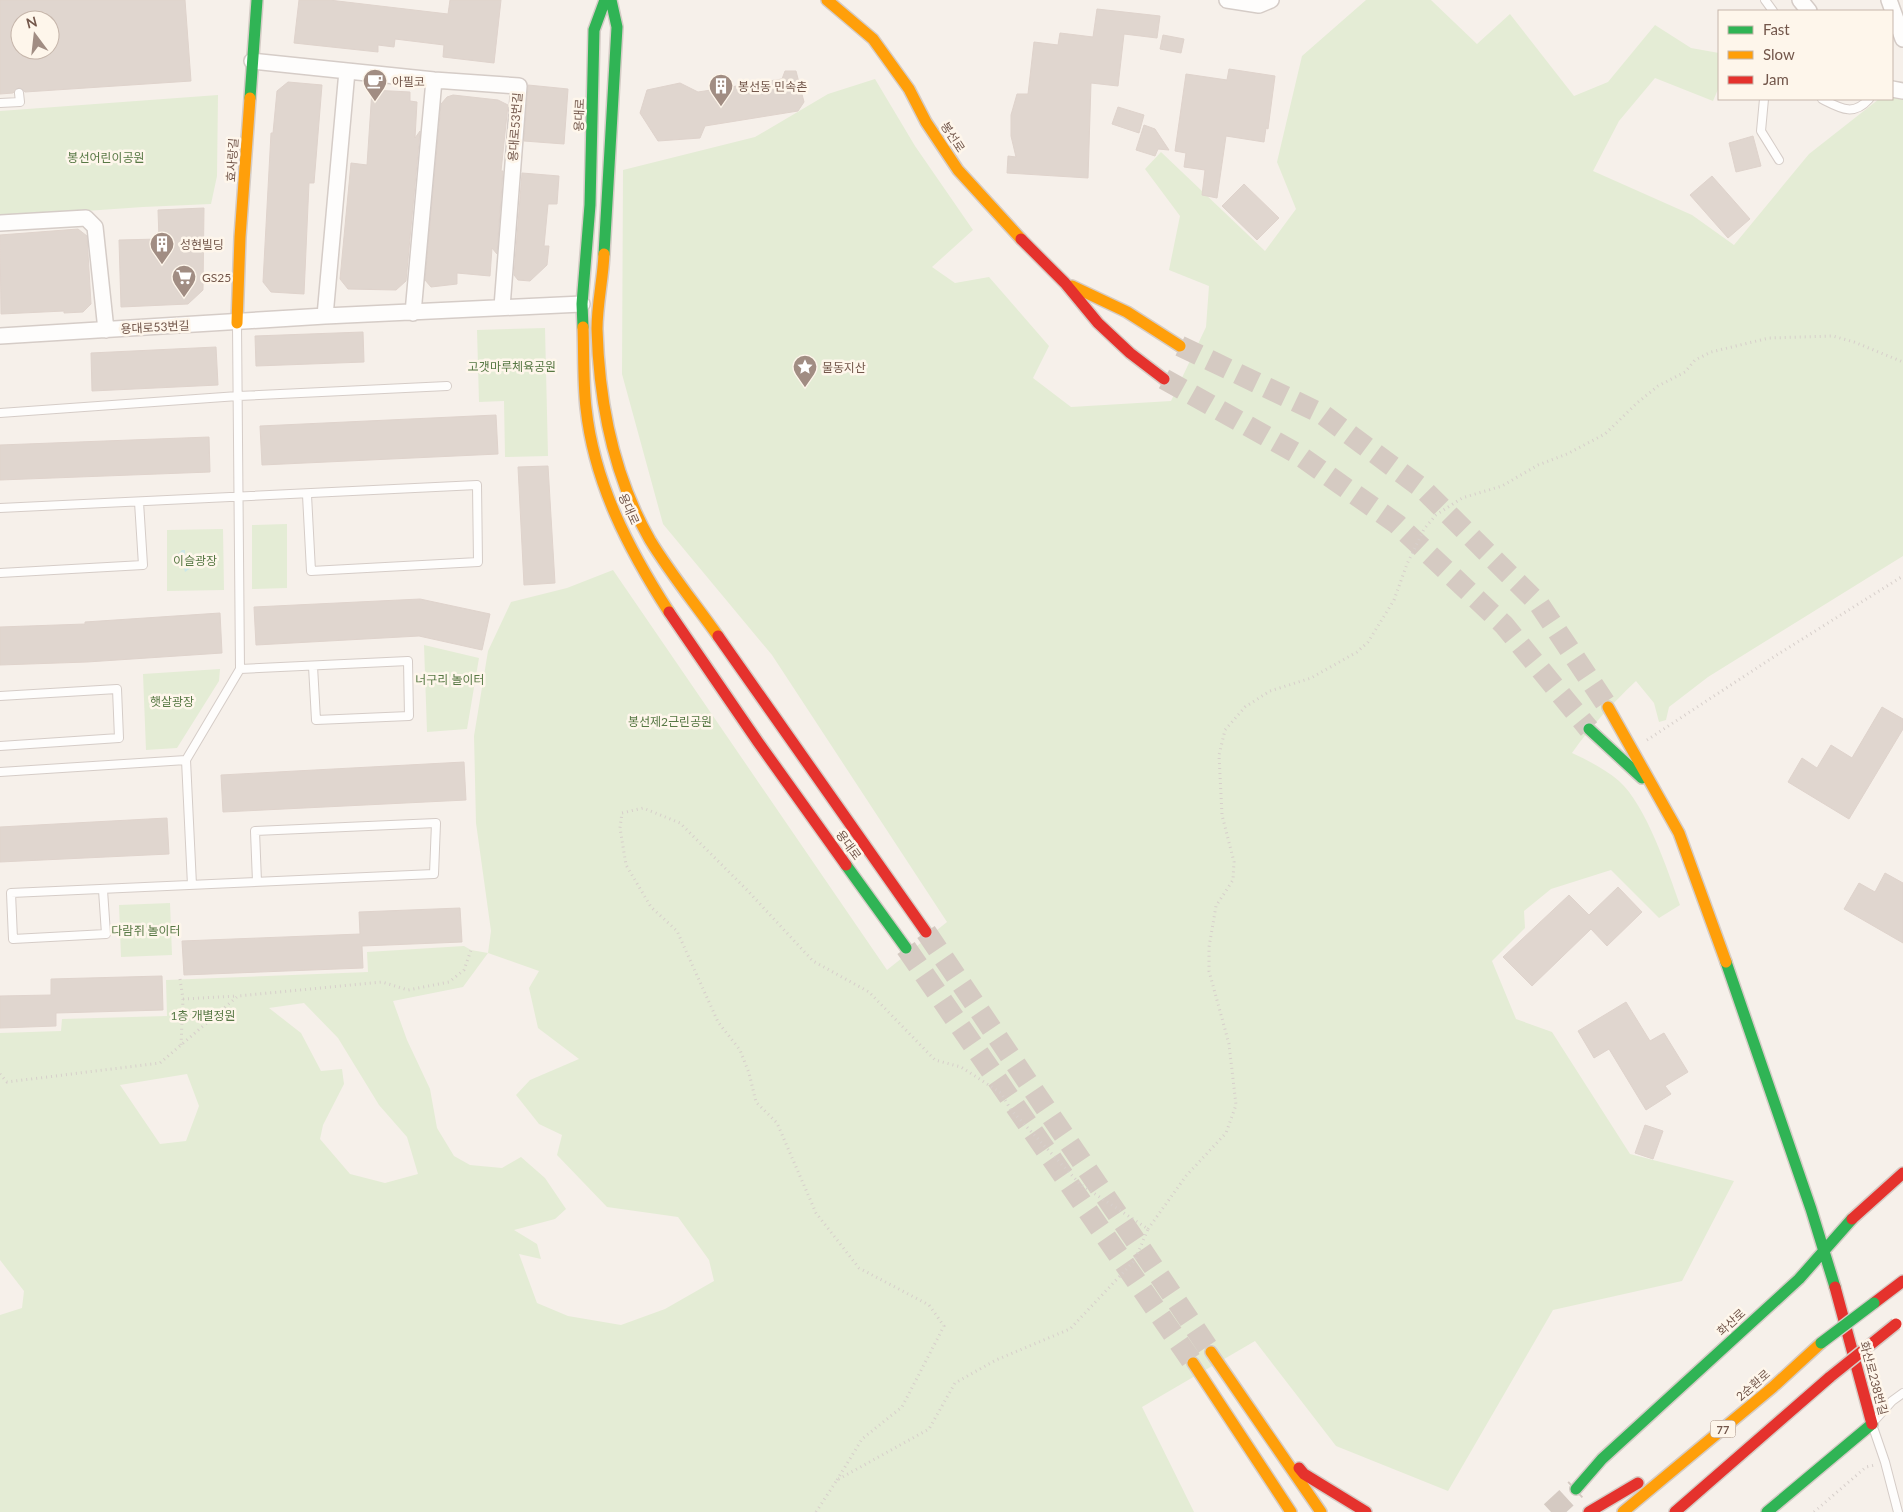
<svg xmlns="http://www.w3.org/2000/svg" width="1903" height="1512" font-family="Lato,'Noto Sans KR',sans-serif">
	<rect width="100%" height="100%" fill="#f6f0ea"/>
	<path fill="#e4ecd5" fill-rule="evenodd" d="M 1366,0 L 1431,0 L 1477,44 L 1510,14 L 1574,96 L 1608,82 L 1655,25 L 1691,48 L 1719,53 L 1719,87 L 1713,101 L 1655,78 L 1619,121 L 1593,171 L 1692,215 L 1734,245 L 1809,154 L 1879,99 L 1892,99 L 1892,96 L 1903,98 L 1903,556 L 1708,677 L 1669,707 L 1666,720 L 1659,722 L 1654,703 L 1636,681 C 1612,704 1591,726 1572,753 C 1589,761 1605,769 1619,781 C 1646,805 1668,871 1680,905 L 1659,918 L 1611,870 L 1551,889 L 1524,911 L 1525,928 L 1492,961 L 1516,1019 L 1552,1032 L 1630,1154 L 1734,1181 L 1682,1281 L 1553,1310 L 1448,1491 L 1336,1446 L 1255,1341 L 1142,1407 L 1194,1512 L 0,1512 L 0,1315 L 22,1308 L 24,1291 L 0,1260 L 0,1033 L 61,1031 L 62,1019 L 167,1016 L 166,980 L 368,972 L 367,952 L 464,946 L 471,950 L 488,953 L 491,931 L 476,823 L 474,736 L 488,651 L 511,602 L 567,588 L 613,570 L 887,970 L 947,922 L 772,655 L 663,524 L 622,374 L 623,170 L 755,137 L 828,94 L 875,79 L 915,146 L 973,230 L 932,267 L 955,283 L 989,277 L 1049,346 L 1033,378 L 1071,407 L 1171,401 L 1206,327 L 1209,286 L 1169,270 L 1180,216 L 1145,169 L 1161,152 L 1265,251 L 1296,209 L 1277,162 L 1302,56 ZM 488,953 L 539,971 L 529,988 L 538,1028 L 579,1059 L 530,1080 L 516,1095 L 539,1124 L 562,1135 L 557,1155 L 607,1207 L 678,1217 L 709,1260 L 714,1281 L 665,1309 L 621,1325 L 568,1316 L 537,1303 L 519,1254 L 541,1259 L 537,1244 L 514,1230 L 555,1219 L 566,1209 L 545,1178 L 521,1157 L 502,1168 L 470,1165 L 454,1156 L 437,1128 L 430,1089 L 407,1040 L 393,1001 L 463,987 ZM 304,1003 L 338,1038 L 379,1105 L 407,1137 L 418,1174 L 385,1183 L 350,1174 L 320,1139 L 323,1125 L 344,1084 L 342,1069 L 321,1071 L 301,1033 L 269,1008 ZM 187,1074 L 199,1106 L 186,1141 L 160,1144 L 120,1085 Z
		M 218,95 L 217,176 L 211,204 L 143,207 L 0,217 L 0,111 Z
		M 545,328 L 548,456 L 505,457 L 504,401 L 479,402 L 477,330 Z
		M 287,524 L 287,588 L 252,589 L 252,525 Z
		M 223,529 L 224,590 L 167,591 L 167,530 Z
		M 424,645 L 479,658 L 467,729 L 427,732 Z
		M 220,669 L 219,681 L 177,748 L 146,750 L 143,674 Z
		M 170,903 L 172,955 L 121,957 L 119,905 Z"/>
	<path fill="#cde6e6" d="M 182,550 L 185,550 L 185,558 L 191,563 L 196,560 L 198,563 L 185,572 L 184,569 L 189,565 L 176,556 Z"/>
	<path fill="#e0d6cf" stroke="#dfd3cc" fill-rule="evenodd" d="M 0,0 L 185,0 L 191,81 L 25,92 L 19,87 L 13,93 L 0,94 ZM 20,20 L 50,20 L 50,50 L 20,50 Z
		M 299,0 L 329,0 L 448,14 L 450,0 L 501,0 L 494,63 L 443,57 L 444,45 L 395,39 L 394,47 L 378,45 L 378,52 L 294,43 Z
		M 1097,9 L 1160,16 L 1157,38 L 1124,34 L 1118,86 L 1091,83 L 1088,178 L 1007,173 L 1008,156 L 1016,157 L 1011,136 L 1011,115 L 1017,94 L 1028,94 L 1034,42 L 1058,45 L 1060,33 L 1093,37 Z
		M 1163,35 L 1184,39 L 1181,53 L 1160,49 Z
		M 1229,69 L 1275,76 L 1268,129 L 1266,128 L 1264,142 L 1226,136 L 1217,198 L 1202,195 L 1205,170 L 1184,167 L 1186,153 L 1175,151 L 1186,74 L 1227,80 Z
		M 785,71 L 796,71 L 804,102 L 798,111 L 705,126 L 700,138 L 658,141 L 640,113 L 647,90 L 680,83 L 698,92 L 782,79 Z
		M 288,82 L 322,85 L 314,183 L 309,183 L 304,294 L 271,292 L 263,282 L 271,133 L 273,133 L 277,91 Z
		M 528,85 L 568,89 L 564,144 L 524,141 Z
		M 372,90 L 410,92 L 410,101 L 417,102 L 415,138 L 420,131 L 406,281 L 396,290 L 348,289 L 340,279 L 351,163 L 367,165 Z
		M 453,95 L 498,100 L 508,105 L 501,171 L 503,171 L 497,254 L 492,248 L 490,276 L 457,273 L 457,284 L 431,287 L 425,280 L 441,104 L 447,97 Z
		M 1118,107 L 1144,115 L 1139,133 L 1112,124 Z
		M 1144,125 L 1155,129 L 1169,150 L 1158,149 L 1155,156 L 1136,150 Z
		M 1753,136 L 1761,166 L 1736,172 L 1729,143 Z
		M 522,173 L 559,176 L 557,204 L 548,204 L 544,246 L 549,246 L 547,265 L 530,281 L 518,280 L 514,275 Z
		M 1712,176 L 1750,219 L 1728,238 L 1690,195 Z
		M 1244,184 L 1279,218 L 1257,240 L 1222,206 Z
		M 204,208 L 203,290 L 188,304 L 121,307 L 119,240 L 159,239 L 158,210 Z
		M 78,229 L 87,236 L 91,304 L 83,312 L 64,313 L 64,311 L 1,314 L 0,235 Z
		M 363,332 L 364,362 L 256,366 L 255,336 Z
		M 216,347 L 218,385 L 92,391 L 91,353 Z
		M 496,415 L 498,454 L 262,465 L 260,426 Z
		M 209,437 L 210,472 L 0,480 L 0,445 Z
		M 548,466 L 555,583 L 524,585 L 518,467 Z
		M 420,599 L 490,614 L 482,650 L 419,636 L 256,645 L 254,607 Z
		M 220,613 L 222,653 L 87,662 L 0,665 L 0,627 L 85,624 L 85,622 Z
		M 1882,707 L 1903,719 L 1903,729 L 1849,819 L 1788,782 L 1802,758 L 1817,768 L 1831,745 L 1852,758 Z
		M 464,762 L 466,800 L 223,812 L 221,775 Z
		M 167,818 L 169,854 L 0,862 L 0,827 Z
		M 1885,873 L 1903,883 L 1903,943 L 1844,909 L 1859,883 L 1875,892 Z
		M 1618,887 L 1642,912 L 1607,946 L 1591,929 L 1532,986 L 1503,957 L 1569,895 L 1589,915 Z
		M 460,908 L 462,942 L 362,946 L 363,968 L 184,975 L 182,941 L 360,934 L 359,912 Z
		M 162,976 L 163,1010 L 56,1013 L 56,1026 L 0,1028 L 0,996 L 51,995 L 51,979 Z
		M 1626,1002 L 1650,1041 L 1664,1033 L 1688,1072 L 1665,1086 L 1671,1094 L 1646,1110 L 1609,1049 L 1594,1058 L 1578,1031 Z
		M 1645,1125 L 1663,1131 L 1653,1159 L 1635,1153 Z"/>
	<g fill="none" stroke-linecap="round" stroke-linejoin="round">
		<path stroke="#d5cac2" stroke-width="21" stroke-dasharray="21 11" stroke-linecap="butt" d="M 1180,346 L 1322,414 L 1423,489 L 1539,604 L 1608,707
			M 1164,379 L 1296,453 L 1397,524 L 1504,625 L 1589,729
			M 926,932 L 1211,1352
			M 906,948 L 1193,1363
			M 1551,1512 L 1576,1489"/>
		<defs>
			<path id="lane" d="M 1765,0 L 1773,11
				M 1764,99 L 1761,131 L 1779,160
				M 1822,99 C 1840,108 1853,117 1869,99
				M 0,103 L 20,102 L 19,93
				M 0,413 L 238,396 L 447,386
				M 0,508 L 477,485 L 478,562 L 311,571 L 307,495
				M 0,573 L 143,565 L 139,502
				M 240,669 L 408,661 L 409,716 L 316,720 L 313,666
				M 0,696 L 117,689 L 119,738 L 0,746
				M 0,772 L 186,760
				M 192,885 L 186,760 L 240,669 L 237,325
				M 103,890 L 106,934 L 13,939 L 11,893 L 434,874 L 436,823 L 255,831 L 257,882
				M 1875,1420 L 1892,1401 L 1903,1393
				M 1874,1430 L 1885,1462 L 1898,1512"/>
			<path id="street" d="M 1227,0 L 1259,5 L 1271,0
				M 1800,0 L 1809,11
				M 1889,0 L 1903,39
				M 252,61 L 434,80 L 519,86 L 502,307
				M 1892,89 L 1903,91
				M 0,223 L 86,218 L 95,227 L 106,330
				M 413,313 L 434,80
				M 325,316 L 347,71
				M 0,336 L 325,316 L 582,304"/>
			<path id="fast" d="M 250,98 L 257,0
				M 604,254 L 617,27 L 611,0
				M 583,327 L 582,304 L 590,205 L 594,30 L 605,0
				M 1589,729 L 1642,778
				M 846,865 L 906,948
				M 1726,962 L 1811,1209 L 1835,1287
				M 1576,1489 L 1602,1459 L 1799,1279 L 1852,1219
				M 1767,1512 L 1872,1424"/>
			<path id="slow" d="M 827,0 L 873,39 L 909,89 L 926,122 L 958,170 L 1021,239
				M 604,254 C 603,279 597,304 597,329 C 599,403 613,475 650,540 C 670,573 696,605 718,636
				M 1072,286 L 1127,312 L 1180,346
				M 237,323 L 240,237 L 250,98
				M 583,327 C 584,354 583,381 586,408 C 594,483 629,550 669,612
				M 1608,707 L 1679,833 L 1726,962
				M 1211,1352 L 1321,1512
				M 1193,1363 L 1291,1512
				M 1623,1512 L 1773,1387 L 1821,1343"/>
			<path id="jam" d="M 1021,239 L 1065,283 L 1098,323 L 1130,353 L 1164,379
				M 669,612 L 758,742 L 846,865
				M 718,636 L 926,932
				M 1852,1219 L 1903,1173
				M 1835,1287 L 1872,1424
				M 1874,1303 L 1903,1281
				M 1299,1468 L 1304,1474 L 1366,1512
				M 1589,1512 L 1638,1483
				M 1675,1512 L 1830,1377"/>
		</defs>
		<use href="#lane" stroke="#d5ccc7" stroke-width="10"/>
		<use href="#street" stroke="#d5ccc7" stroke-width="18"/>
		<use href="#fast" stroke="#d5ccc6" stroke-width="14"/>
		<use href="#slow" stroke="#d5ccc6" stroke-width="14"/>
		<use href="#jam" stroke="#d5ccc6" stroke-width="14"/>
		<path stroke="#d7cfcb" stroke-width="3" stroke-dasharray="1 4" stroke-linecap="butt" d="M 1647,740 L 1772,658 L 1903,576
			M 180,979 L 183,999 L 181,1045
			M 183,999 L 237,996
			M 0,1074 L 7,1082 L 160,1063 L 238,996 L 382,982 L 408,990 L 449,982 L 464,970 L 471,950
			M 1148,1229 L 1186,1176 L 1226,1133 L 1236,1105 L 1229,1044 L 1209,971 L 1209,947 L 1216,906 L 1233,880 L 1234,862 L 1222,815 L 1219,755 L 1225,730 L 1245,707 L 1270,691 L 1311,678 L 1357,652 L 1368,642 L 1394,600 L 1407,564 L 1424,529 L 1436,515 L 1462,498 L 1502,486 L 1538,465 L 1567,454 L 1605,434 L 1637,403 L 1658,386 L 1685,372 L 1695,360 L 1711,352 L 1769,338 L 1833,336 L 1854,342 L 1903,362
			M 837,1480 L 862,1439 L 902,1407 L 944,1326 L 929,1305 L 859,1268 L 816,1213 L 777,1123 L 756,1102 L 749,1073 L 740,1050 L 718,1022 L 677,931 L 651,907 L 626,865 L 620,828 L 622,813 L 643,808 L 680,823 L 747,890 L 813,961 L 869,992
			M 816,1512 L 837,1480 L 929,1429 L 955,1383 L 996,1360 L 1070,1329 L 1135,1260 L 1148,1229 L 1080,1184 L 1011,1110 L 1001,1093 L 961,1067 L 935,1060 L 869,992
			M 1814,1512 L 1866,1467 L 1875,1465"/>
		<use href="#lane" stroke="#fefdfc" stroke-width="8"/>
		<use href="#street" stroke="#fefdfc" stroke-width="15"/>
		<use href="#fast" stroke="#30b455" stroke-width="11"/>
		<use href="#slow" stroke="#ff9f0a" stroke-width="11"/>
		<use href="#jam" stroke="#e5322d" stroke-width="11"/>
		<defs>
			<path id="fast-bridge" d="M 1821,1343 L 1874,1303"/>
			<path id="jam-bridge" d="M 1830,1377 L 1896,1324"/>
		</defs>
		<use href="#fast-bridge" stroke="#d5cbc6" stroke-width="14" stroke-linecap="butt"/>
		<use href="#jam-bridge" stroke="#d5cbc6" stroke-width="14" stroke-linecap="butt"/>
		<use href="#fast-bridge" stroke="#30b455" stroke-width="11"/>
		<use href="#jam-bridge" stroke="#e5322d" stroke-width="11"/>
	</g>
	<defs>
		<symbol id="cafe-pin" viewBox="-11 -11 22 30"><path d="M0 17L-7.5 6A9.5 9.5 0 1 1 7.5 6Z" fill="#a18d83" stroke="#fef6eb"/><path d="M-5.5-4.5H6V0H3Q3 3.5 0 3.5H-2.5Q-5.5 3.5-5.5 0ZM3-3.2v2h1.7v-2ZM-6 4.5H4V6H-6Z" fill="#fff"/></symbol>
		<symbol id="building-pin" viewBox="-11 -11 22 30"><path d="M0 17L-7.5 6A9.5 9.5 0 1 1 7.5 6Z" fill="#a18d83" stroke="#fef6eb"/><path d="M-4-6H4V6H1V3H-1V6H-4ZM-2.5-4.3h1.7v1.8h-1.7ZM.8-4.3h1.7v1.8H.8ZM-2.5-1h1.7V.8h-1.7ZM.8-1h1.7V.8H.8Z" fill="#fff"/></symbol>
		<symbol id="supermarket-pin" viewBox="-11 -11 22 30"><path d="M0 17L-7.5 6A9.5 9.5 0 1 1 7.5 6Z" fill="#a18d83" stroke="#fef6eb"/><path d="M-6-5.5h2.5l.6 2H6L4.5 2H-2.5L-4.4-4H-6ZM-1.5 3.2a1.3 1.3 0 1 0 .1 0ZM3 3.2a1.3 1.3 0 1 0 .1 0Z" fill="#fff"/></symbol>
		<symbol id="sight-pin" viewBox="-11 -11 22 30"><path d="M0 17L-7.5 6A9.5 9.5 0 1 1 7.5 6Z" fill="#a18d83" stroke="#fef6eb"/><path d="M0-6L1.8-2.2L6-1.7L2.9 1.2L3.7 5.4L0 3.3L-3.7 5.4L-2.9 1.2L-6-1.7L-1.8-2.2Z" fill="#fff"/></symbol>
	</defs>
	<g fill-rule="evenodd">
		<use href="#cafe-pin" x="361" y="67" width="28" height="38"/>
		<use href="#building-pin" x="707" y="72" width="28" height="38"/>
		<use href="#building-pin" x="148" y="230" width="28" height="38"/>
		<use href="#supermarket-pin" x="170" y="263" width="28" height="38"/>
		<use href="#sight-pin" x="791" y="353" width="28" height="38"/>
	</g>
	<g text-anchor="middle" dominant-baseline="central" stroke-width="5" stroke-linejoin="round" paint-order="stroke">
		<rect fill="#fef6eb" stroke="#9d877b" stroke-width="1" x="1710.5" y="1420.5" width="25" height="17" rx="4"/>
		<g font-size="11" font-weight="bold" fill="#73574b">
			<text x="1723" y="1429">77</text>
		</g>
		<g font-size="12" fill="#73574b" stroke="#fef6eb" text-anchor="start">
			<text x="392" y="81">아필코</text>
			<text x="738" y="86">봉선동 민속촌</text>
			<text x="180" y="244">성현빌딩</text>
			<text x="202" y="277">GS25</text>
			<text x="822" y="367">물동지산</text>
		</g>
		<g font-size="12" fill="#73574b" stroke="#fef6eb">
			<text transform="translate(579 115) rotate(-88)">용대로</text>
			<text transform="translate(515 127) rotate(-86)">용대로53번길</text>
			<text transform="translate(953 137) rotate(57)">봉선로</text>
			<text transform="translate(232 160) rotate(-86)">효사랑길</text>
			<text transform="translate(155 327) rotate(-3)">용대로53번길</text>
			<text transform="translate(629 509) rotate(66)">용대로</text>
			<text transform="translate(849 845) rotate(54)">용대로</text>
			<text transform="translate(1731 1322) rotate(-42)">화산로</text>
			<text transform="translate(1874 1378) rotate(75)">화산로238번길</text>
			<text transform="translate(1753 1385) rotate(-41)">2순환로</text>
		</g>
		<g font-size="12" fill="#577844" stroke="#fef6eb">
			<text x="106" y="157">봉선어린이공원</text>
			<text x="512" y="366">고갯마루체육공원</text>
			<text x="195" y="560">이슬광장</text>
			<text x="450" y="679">너구리 놀이터</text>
			<text x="172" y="701">햇살광장</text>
			<text x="670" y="721">봉선제2근린공원</text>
			<text x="146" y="930">다람쥐 놀이터</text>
			<text x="203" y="1015">1층 개별정원</text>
		</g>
	</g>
	<rect x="1718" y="10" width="175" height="90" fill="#fef6eb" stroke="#c6b6ab"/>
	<rect x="1728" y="26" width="25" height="8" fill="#30b455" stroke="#c6b6ab"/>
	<text x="1763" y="35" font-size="15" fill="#73574b">Fast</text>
	<rect x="1728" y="51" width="25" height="8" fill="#ff9f0a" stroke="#c6b6ab"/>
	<text x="1763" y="60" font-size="15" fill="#73574b">Slow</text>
	<rect x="1728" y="76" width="25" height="8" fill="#e5322d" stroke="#c6b6ab"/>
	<text x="1763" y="85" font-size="15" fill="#73574b">Jam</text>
	<g transform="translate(35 35) rotate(345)"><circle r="24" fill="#fef6eb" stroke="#c6b6ab"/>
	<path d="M0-4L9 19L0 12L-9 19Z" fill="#a18d83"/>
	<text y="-8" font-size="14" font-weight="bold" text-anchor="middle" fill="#73574b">N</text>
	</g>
</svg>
